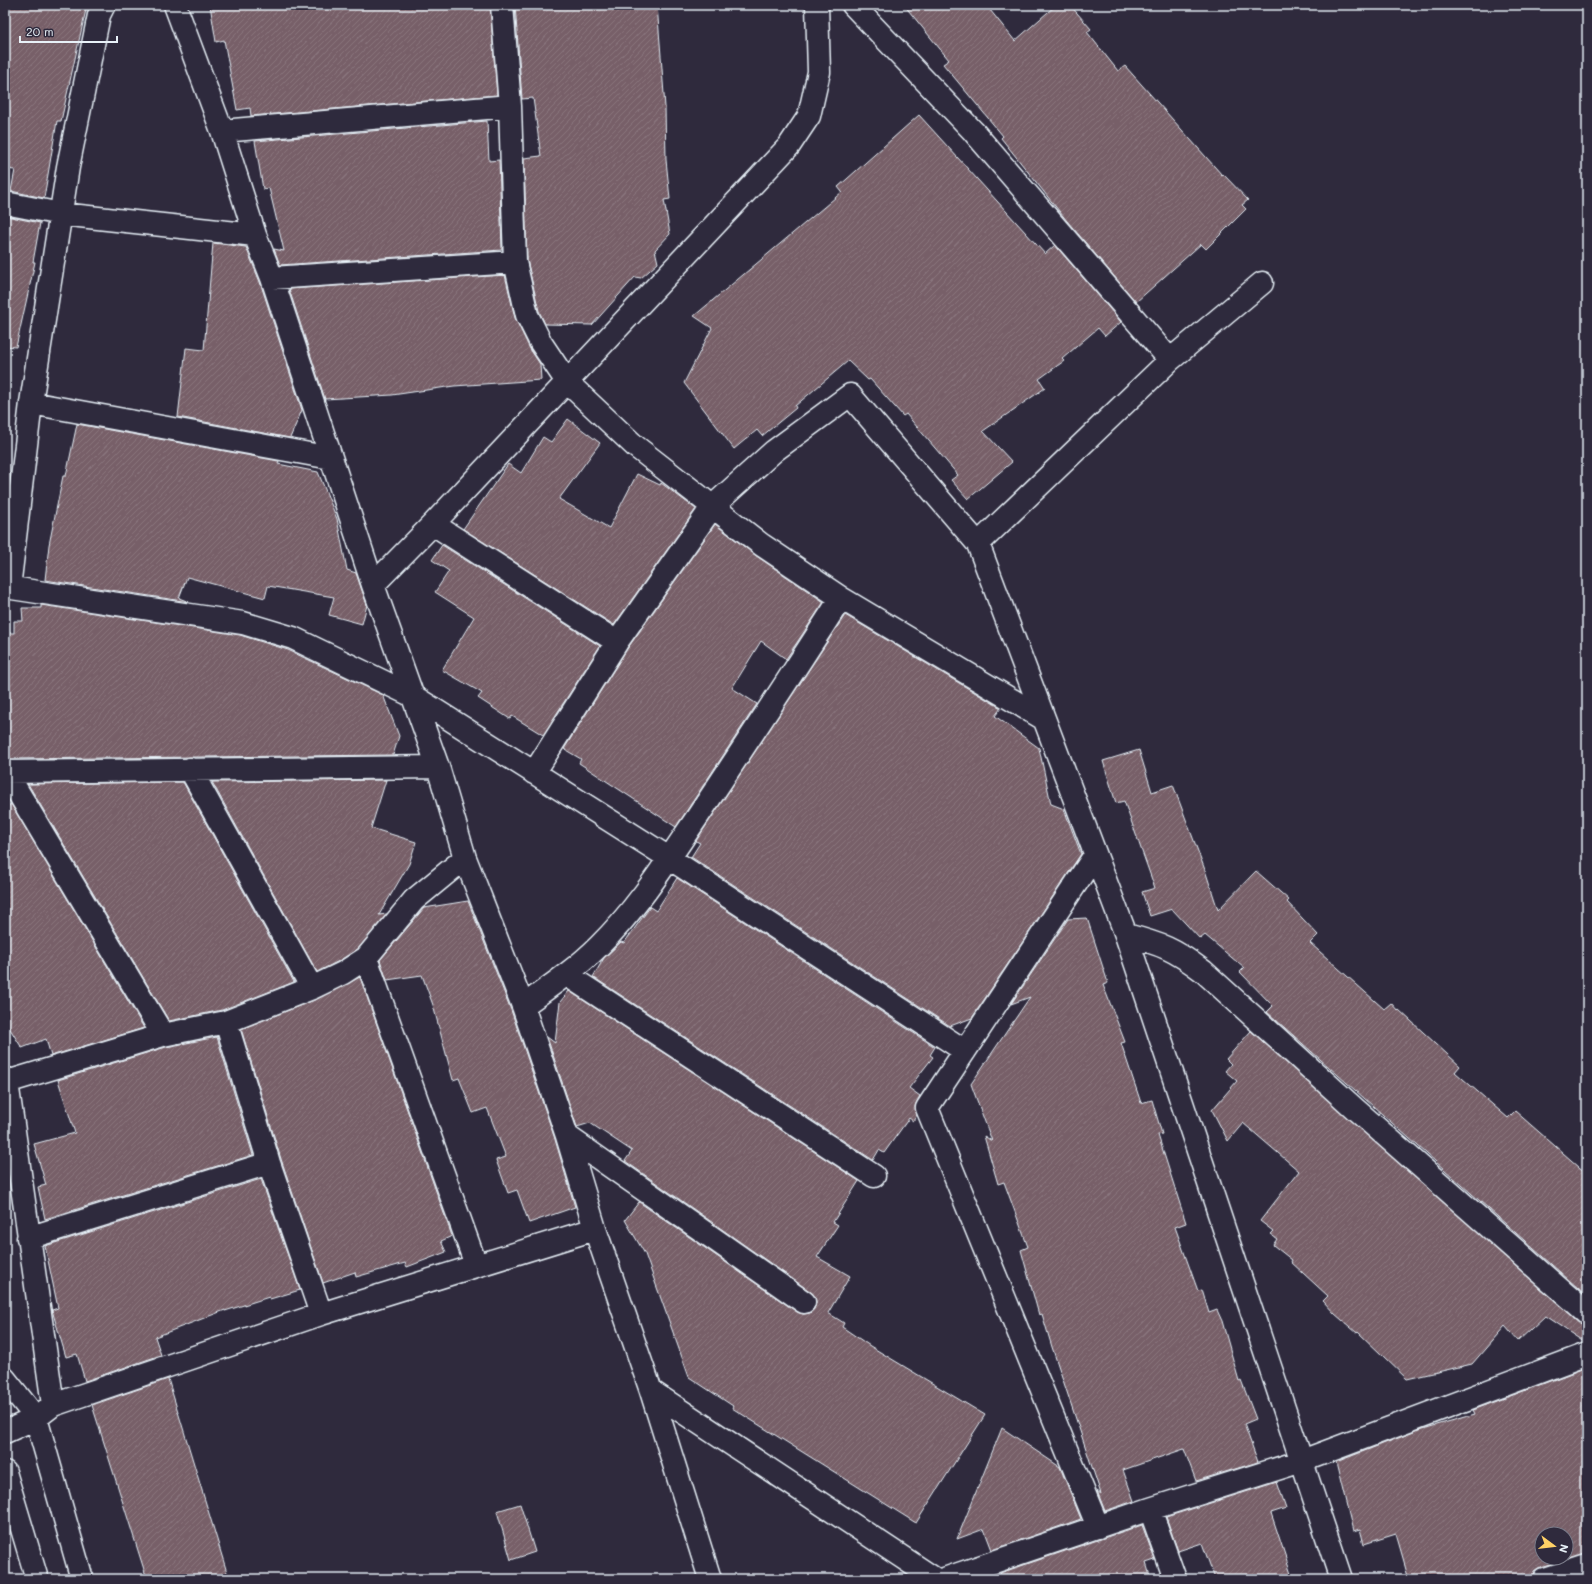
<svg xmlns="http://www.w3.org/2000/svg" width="1592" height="1584" font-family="Mali,sans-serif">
	<defs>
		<pattern id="building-hatch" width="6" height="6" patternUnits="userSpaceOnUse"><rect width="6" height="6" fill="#775f67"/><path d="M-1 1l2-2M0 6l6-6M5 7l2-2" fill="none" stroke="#8a767e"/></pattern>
	</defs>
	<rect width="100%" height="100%" fill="#2f2a3d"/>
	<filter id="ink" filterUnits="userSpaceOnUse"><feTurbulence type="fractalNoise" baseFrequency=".025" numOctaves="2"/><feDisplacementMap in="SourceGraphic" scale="8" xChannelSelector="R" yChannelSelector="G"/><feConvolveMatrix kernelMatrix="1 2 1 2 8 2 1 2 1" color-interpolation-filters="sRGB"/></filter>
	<g filter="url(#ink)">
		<path fill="url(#building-hatch)" stroke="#e8f1f8" fill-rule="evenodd" d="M 5,5 L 87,5 L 61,121 L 57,121 L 44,198 L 11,191 L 15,170 L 5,169 Z
			M 210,5 L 490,5 L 497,95 L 251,116 L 250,108 L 237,110 L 224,40 L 216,42 Z
			M 515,5 L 657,5 L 665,107 L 666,160 L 670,199 L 664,200 L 670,234 L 655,250 L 658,263 L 641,278 L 635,277 L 592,325 L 545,324 L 539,311 L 527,260 L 524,158 L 541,156 L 533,98 L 522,99 Z
			M 904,5 L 986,5 L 1015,41 L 1056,5 L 1070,5 L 1091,29 L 1087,32 L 1118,71 L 1125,66 L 1222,175 L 1223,174 L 1248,200 L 1242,205 L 1246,209 L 1206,249 L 1201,244 L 1136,302 L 1067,221 L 1001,138 L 1003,136 L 943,64 L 949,60 Z
			M 919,115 L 1045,254 L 1055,245 L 1121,322 L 1105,336 L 1098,328 L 1062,359 L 1064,361 L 1039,379 L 1045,388 L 983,431 L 1012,462 L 968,499 L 951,480 L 958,475 L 906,414 L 903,416 L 870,379 L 868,380 L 848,361 L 795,406 L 796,408 L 762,436 L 757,430 L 734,449 L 684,383 L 712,328 L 694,316 L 842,192 L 838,187 Z
			M 487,121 L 489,161 L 499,160 L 502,250 L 280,265 L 274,249 L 284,251 L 269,188 L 263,189 L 255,141 Z
			M 6,216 L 40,223 L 33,262 L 35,262 L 16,347 L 5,346 Z
			M 213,243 L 246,247 L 260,282 L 302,410 L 290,438 L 178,417 L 186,348 L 204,350 Z
			M 505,275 L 515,318 L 530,349 L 540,364 L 541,380 L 454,386 L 392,395 L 325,399 L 289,289 Z
			M 568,419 L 600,443 L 559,499 L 609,528 L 637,474 L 660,485 L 661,483 L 696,509 L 614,625 L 463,529 L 508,464 L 521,473 L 543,437 L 551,442 Z
			M 77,424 L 279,461 L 278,464 L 318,472 L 337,519 L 347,570 L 356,573 L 367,605 L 362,624 L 329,615 L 334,597 L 268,586 L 265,598 L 187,577 L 179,598 L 189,602 L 45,580 L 49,545 L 63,476 L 66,476 Z
			M 715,524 L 755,555 L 824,602 L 786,659 L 761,641 L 732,688 L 757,704 L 676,827 L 579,763 L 581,759 L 564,749 L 627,649 Z
			M 442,545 L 600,646 L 543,735 L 512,716 L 510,719 L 478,698 L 482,693 L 442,670 L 474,617 L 435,592 L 449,571 L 432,560 Z
			M 41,605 L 240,635 L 288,650 L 383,695 L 399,736 L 393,755 L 9,759 L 5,686 L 5,633 L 14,633 L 14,621 L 23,621 L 22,608 L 41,608 Z
			M 845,615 L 1001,708 L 995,716 L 1039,748 L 1051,804 L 1064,809 L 1081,854 L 972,1018 L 950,1026 L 691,857 L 700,843 L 696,841 Z
			M 1139,750 L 1152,792 L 1173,785 L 1205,870 L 1218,910 L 1256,871 L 1289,900 L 1287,902 L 1318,935 L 1310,943 L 1384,1009 L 1391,1003 L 1398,1011 L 1399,1010 L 1460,1066 L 1455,1072 L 1508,1118 L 1515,1111 L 1587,1174 L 1587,1296 L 1267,1012 L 1273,1006 L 1240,972 L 1244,968 L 1205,935 L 1200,939 L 1172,909 L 1150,916 L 1142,892 L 1155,888 L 1124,801 L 1116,803 L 1103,761 Z
			M 386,780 L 371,828 L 416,842 L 409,864 L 379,915 L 387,914 L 358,949 L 337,962 L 317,972 L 212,782 Z
			M 183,782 L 294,982 L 222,1010 L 169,1021 L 28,784 Z
			M 11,804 L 144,1028 L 51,1056 L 46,1039 L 22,1048 L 5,1021 L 5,808 Z
			M 677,878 L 935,1047 L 930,1055 L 933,1057 L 909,1088 L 920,1096 L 915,1106 L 917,1115 L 913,1121 L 909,1118 L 884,1153 L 879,1150 L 873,1160 L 593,977 L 604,958 L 621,942 L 624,943 L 650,907 L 656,911 Z
			M 468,901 L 511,1010 L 554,1136 L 575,1207 L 529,1223 L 517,1190 L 508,1193 L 496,1160 L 506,1157 L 487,1108 L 473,1113 L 459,1078 L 453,1080 L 433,1005 L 422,975 L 387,980 L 380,960 L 424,908 Z
			M 1087,918 L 1108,983 L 1103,985 L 1125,1042 L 1121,1043 L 1141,1103 L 1152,1100 L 1162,1134 L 1158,1135 L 1186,1223 L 1175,1227 L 1198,1291 L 1202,1290 L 1209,1313 L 1217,1310 L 1222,1321 L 1239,1381 L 1241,1380 L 1256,1419 L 1244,1424 L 1258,1462 L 1196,1481 L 1184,1449 L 1123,1470 L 1134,1501 L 1105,1511 L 1097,1491 L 1101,1494 L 1052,1347 L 1042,1314 L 1039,1315 L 1021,1250 L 1028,1247 L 1004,1182 L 998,1184 L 984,1136 L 992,1141 L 971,1084 L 1030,997 L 1011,1004 L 1068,919 Z
			M 360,977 L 452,1236 L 441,1241 L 446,1252 L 407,1267 L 405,1263 L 356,1277 L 355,1272 L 323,1283 L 281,1159 L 241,1029 L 317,999 Z
			M 569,991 L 859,1181 L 833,1222 L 838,1225 L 817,1257 L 850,1276 L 828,1313 L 844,1323 L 842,1327 L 870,1346 L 985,1415 L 916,1523 L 732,1408 L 733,1406 L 689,1377 L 645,1254 L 625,1220 L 639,1202 L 797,1312 L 803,1314 L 810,1313 L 814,1309 L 816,1303 L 815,1297 L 811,1292 L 625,1161 L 632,1151 L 590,1123 L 577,1127 L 547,1037 L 555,1043 L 560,1002 Z
			M 1251,1031 L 1579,1322 L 1587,1325 L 1587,1342 L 1584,1342 L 1545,1316 L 1518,1341 L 1505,1326 L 1472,1364 L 1407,1379 L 1358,1332 L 1357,1333 L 1335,1314 L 1323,1301 L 1328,1296 L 1291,1262 L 1292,1260 L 1273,1245 L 1277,1239 L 1270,1234 L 1273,1231 L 1260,1221 L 1299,1171 L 1243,1123 L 1228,1141 L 1212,1110 L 1237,1081 L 1225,1071 L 1231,1064 L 1226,1059 Z
			M 217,1037 L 253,1155 L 45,1219 L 38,1187 L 46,1185 L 34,1144 L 75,1133 L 58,1080 L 166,1047 Z
			M 261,1179 L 300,1290 L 270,1299 L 269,1297 L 225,1311 L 225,1310 L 155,1337 L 161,1355 L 85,1381 L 77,1354 L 66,1357 L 52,1310 L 58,1308 L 45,1246 Z
			M 1587,1367 L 1587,1553 L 1540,1567 L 1534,1571 L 1532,1579 L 1409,1579 L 1396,1534 L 1364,1544 L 1360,1529 L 1353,1531 L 1336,1462 L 1416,1431 L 1475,1414 L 1473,1410 ZM 1542,1534 L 1566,1534 L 1566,1558 L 1542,1558 Z
			M 168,1379 L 229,1579 L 147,1579 L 92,1405 Z
			M 1002,1428 L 1060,1467 L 1081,1519 L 992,1550 L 984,1529 L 957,1539 Z
			M 1277,1482 L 1286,1508 L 1271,1513 L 1293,1579 L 1215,1579 L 1202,1543 L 1178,1551 L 1166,1517 Z
			M 520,1504 L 535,1552 L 511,1560 L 497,1511 Z
			M 1142,1525 L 1155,1560 L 1146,1563 L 1151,1579 L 1003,1579 L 1000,1573 Z"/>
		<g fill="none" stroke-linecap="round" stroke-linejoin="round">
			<defs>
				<path id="street" d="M 175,5 L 222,131 L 255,235 L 272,278 L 373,585 L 438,767 L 465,858 L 523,1006 L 567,1136 L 595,1229 L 651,1391 L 710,1579
					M 502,5 L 510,106 L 515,262 L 527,315 L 541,343 L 567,382 L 635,446 L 762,545 L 841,598 L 1044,719
					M 853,5 L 973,131 L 1170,360
					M 222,131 L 510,106
					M 5,203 L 61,214 L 255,235
					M 272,278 L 515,262
					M 1262,283 L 1170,360 L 978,544 L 1126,935 L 1341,1579
					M 31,403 L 331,458
					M 433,524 L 617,642
					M 373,585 L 433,524 L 789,146 L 809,116 L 819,72 L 817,5
					M 5,587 L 243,623 L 293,638 L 413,696 L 669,858 L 965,1051
					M 9,588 L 31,403 L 68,167 L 99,15 L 104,5
					M 190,769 L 312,988
					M 5,772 L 438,767
					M 6,772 L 163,1035
					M 534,773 L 617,642 L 713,506 L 774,451 L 850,395 L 978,544
					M 1095,855 L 927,1108 L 1098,1527
					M 1126,935 C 1161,944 1174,949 1203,971 L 1354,1108 L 1587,1313
					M 366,958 L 476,1265
					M 567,975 L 874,1176
					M 523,1006 C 549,987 576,969 599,946 C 638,908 667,861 698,816 C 746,744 794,671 841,598
					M 226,1022 L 269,1163 L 321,1314
					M 5,1078 L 7,1082 L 53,1405
					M 7,1082 L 163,1035 L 226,1022 L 312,988 L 343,973 L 366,958 L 414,900 L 465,858
					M 567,1136 L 804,1302
					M 28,1238 L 269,1163
					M 5,1379 L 36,1418 L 82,1579
					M 651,1391 L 935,1579
					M 5,1432 L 36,1418 L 53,1405 L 321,1314 L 595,1229
					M 5,1472 L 37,1579
					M 1150,1509 L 1175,1579
					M 944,1579 L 1150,1509 L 1302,1461 L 1587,1354
					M 1544,1579 L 1587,1565"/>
			</defs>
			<use href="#street" stroke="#e8f1f8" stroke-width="25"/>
			<use href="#street" stroke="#2f2a3d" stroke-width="22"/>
		</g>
	</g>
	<rect width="1592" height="1584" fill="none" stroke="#2f2a3d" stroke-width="20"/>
	<rect x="10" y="10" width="1572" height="1564" fill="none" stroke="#e8f1f8" stroke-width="1.5" filter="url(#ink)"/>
	<g transform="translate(1554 1546) rotate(105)"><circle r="19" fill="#2f2a3d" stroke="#797a88"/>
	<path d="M0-3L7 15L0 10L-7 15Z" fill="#ffd166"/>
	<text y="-6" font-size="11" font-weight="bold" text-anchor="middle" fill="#e8f1f8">N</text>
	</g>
	<path d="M20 36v6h97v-6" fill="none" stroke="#e8f1f8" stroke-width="2"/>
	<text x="26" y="36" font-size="12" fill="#e8f1f8" stroke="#2f2a3d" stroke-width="3" paint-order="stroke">20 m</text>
</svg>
